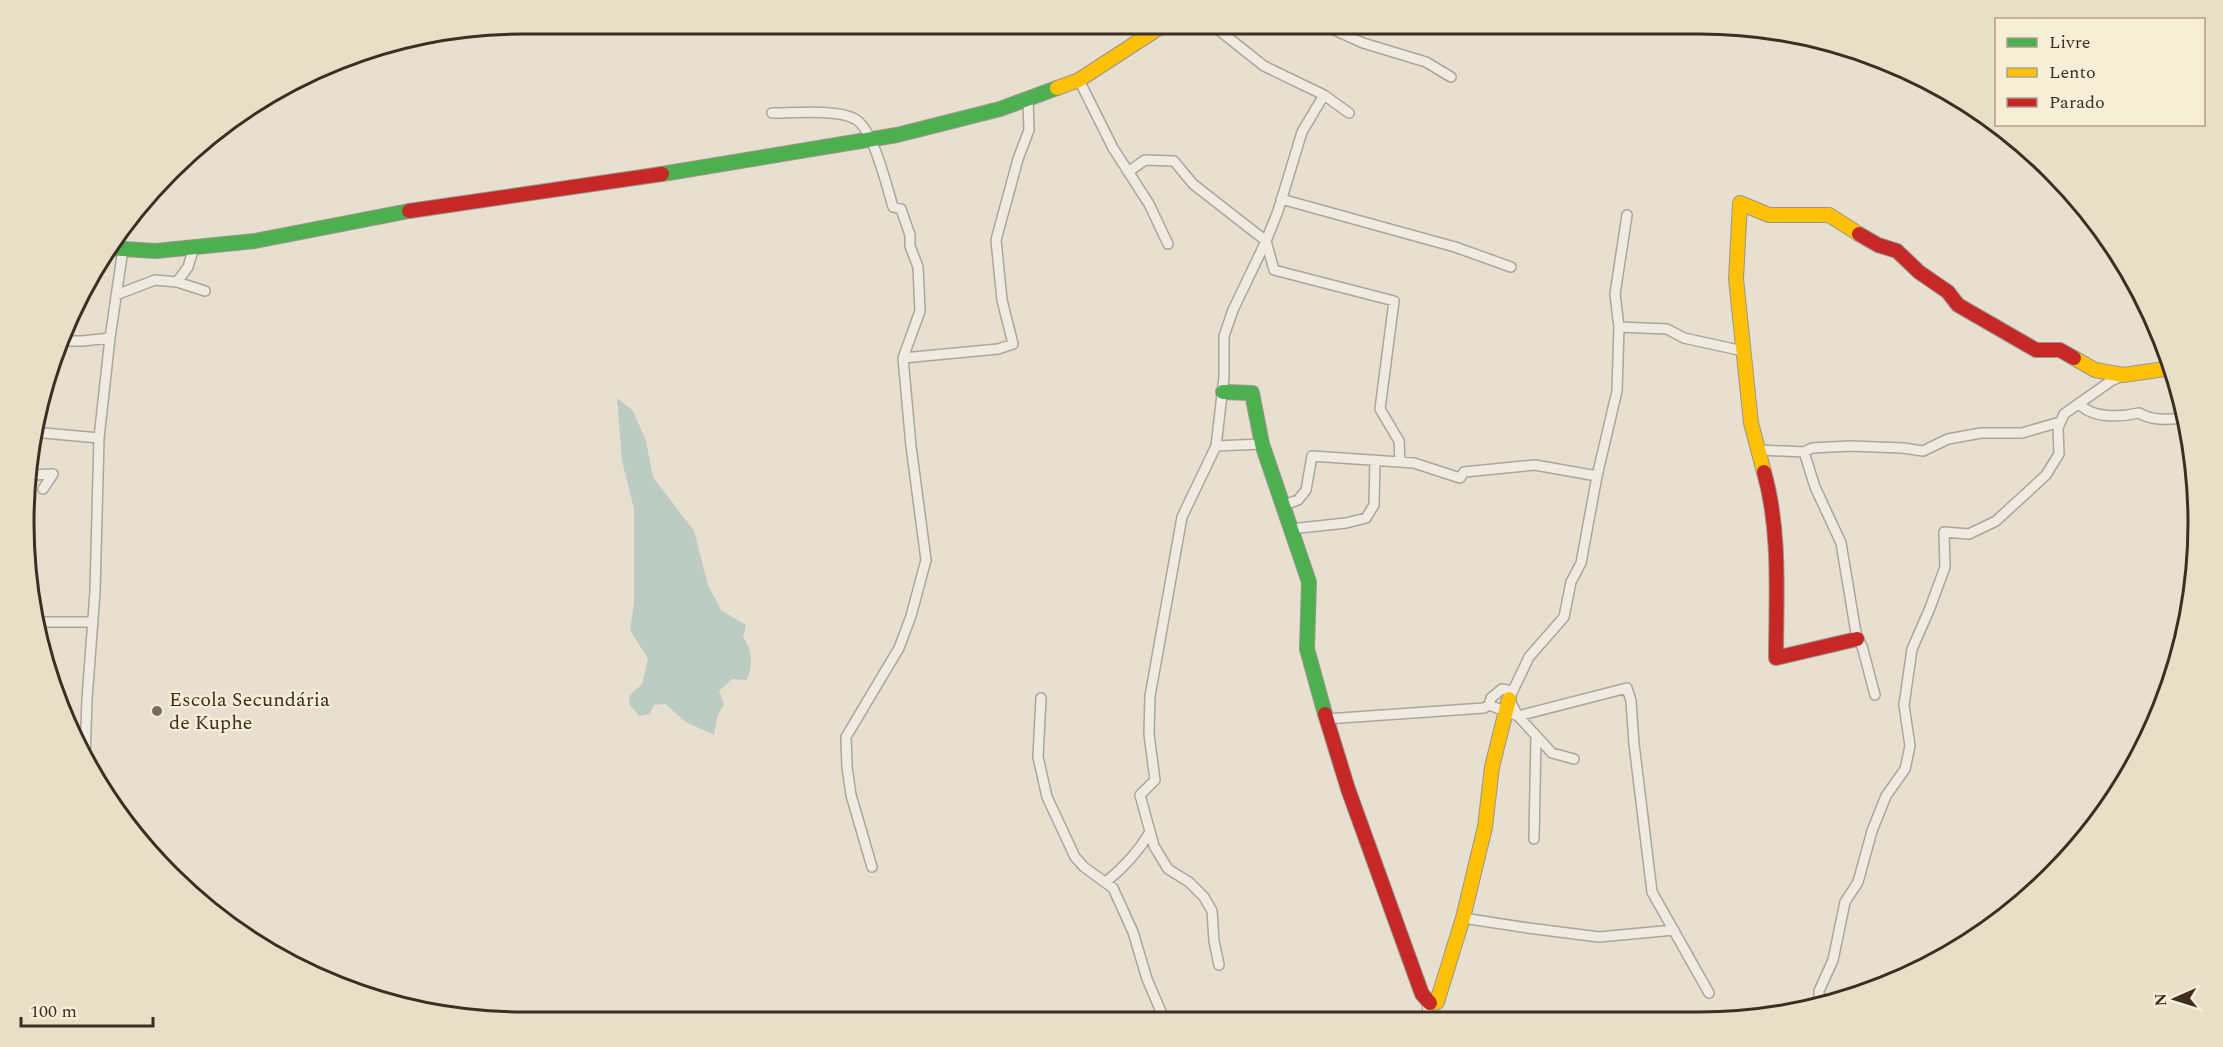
<svg xmlns="http://www.w3.org/2000/svg" width="2223" height="1047" font-family="Spectral,serif">
	<rect width="100%" height="100%" fill="#e7e0d1"/>
	<path fill="#bcccc2" d="M 617,398 L 633,411 L 646,441 L 653,477 L 694,531 L 708,585 L 721,610 L 746,625 L 743,637 C 753,652 753,664 747,680 L 732,679 L 719,691 L 724,704 L 717,718 L 714,735 L 686,722 L 665,704 L 654,705 L 650,714 L 639,716 L 630,705 L 629,696 L 642,684 L 648,659 L 630,630 L 634,603 L 634,509 L 622,461 Z"/>
	<g fill="none" stroke-linecap="round" stroke-linejoin="round">
		<defs>
			<path id="street" d="M 1211,24 L 1264,66 L 1324,95 L 1349,113
				M 1321,24 L 1363,43 L 1426,62 L 1451,77
				M 1079,80 L 1113,148 L 1149,204 L 1168,244
				M 772,113 C 793,113 837,109 855,119 C 873,128 887,187 893,207 L 901,209 L 910,235 L 910,246 L 918,267 L 920,311 L 903,358 L 911,446 L 926,560 L 911,616 L 899,648 L 846,737 L 847,767 L 851,795 L 872,867
				M 1128,172 L 1145,160 L 1174,161 L 1193,184 L 1266,241 L 1274,270 L 1394,301 L 1380,409 L 1399,441 L 1400,462
				M 1281,199 L 1455,247 L 1511,267
				M 1627,215 L 1615,294 L 1619,327 L 1617,391 L 1597,476 L 1581,563 L 1571,582 L 1564,617 L 1529,657 L 1509,699 L 1518,716 L 1627,688 L 1631,701 L 1634,744 L 1652,892 L 1709,993
				M 177,282 L 188,267 L 194,247
				M 116,295 L 155,280 L 177,282 L 205,291
				M 1619,327 L 1667,329 L 1684,338 L 1743,351
				M 60,341 L 82,341 L 110,338
				M 903,358 L 998,349 L 1013,344 L 1002,300 L 996,240 L 1018,159 L 1029,130 L 1028,100
				M 2079,403 C 2091,419 2121,417 2139,413 C 2155,422 2170,419 2187,418
				M 33,432 L 99,438
				M 1216,446 L 1262,444
				M 1759,450 L 1804,452 L 1812,448 L 1850,446 L 1903,448 L 1923,451 L 1948,439 L 1981,433 L 2022,433 L 2060,422
				M 1804,452 L 1815,487 L 1841,543 L 1857,639 L 1862,646 L 1875,695
				M 32,475 L 53,474 L 43,489
				M 1284,505 L 1298,500 L 1306,490 L 1312,456 L 1414,463 L 1460,478 L 1464,472 L 1535,465 L 1597,476
				M 1290,529 L 1346,523 L 1366,518 L 1374,505 L 1375,460
				M 39,622 L 92,622
				M 1041,698 L 1038,757 L 1047,797 L 1075,857 L 1084,867 L 1113,888 L 1133,932 L 1147,979 L 1165,1021
				M 1489,705 L 1491,698 L 1502,689 L 1513,691
				M 1326,719 L 1484,708 L 1489,705 L 1518,716 L 1552,753 L 1574,759
				M 85,758 L 87,699 L 95,592 L 99,438 L 110,338 L 123,249
				M 1534,839 L 1536,737
				M 1106,882 C 1123,868 1139,851 1150,832
				M 1463,918 L 1528,928 L 1599,937 L 1674,930
				M 1219,965 L 1214,941 L 1212,911 L 1204,897 L 1189,882 L 1168,869 L 1154,846 L 1140,795 L 1155,780 L 1149,734 L 1150,696 L 1182,517 L 1216,446 L 1224,377 L 1224,336 L 1233,310 L 1266,241 L 1278,211 L 1302,132 L 1324,95
				M 1819,1004 L 1819,991 L 1833,960 L 1845,902 L 1858,882 L 1872,831 L 1886,796 L 1905,769 L 1910,746 L 1904,705 L 1912,649 L 1930,608 L 1945,567 L 1944,532 L 1969,534 L 1996,521 L 2046,475 L 2059,454 L 2058,428 L 2064,414 L 2111,381 L 2122,376
				M 1427,1020 L 1428,1003"/>
			<path id="fast" d="M 662,174 L 897,135 L 1000,109 L 1057,88
				M 107,248 L 156,251 L 255,241 L 409,211
				M 1223,392 L 1252,393 L 1262,444 L 1309,582 L 1307,649 L 1325,714"/>
			<path id="slow" d="M 1057,88 L 1079,80 L 1165,24
				M 2074,358 L 2095,370 L 2123,375 L 2172,368
				M 1764,472 L 1751,423 L 1736,279 L 1740,203 L 1769,215 L 1829,215 L 1859,234
				M 1430,1003 L 1437,1002 L 1463,918 L 1485,827 L 1492,767 L 1509,699"/>
			<path id="jam" d="M 409,211 L 662,174
				M 1859,234 L 1878,245 L 1897,251 L 1919,272 L 1948,292 L 1958,305 L 2036,350 L 2060,350 L 2074,358
				M 1764,472 C 1781,532 1776,597 1776,658 L 1857,639
				M 1325,714 L 1348,789 L 1422,994 L 1430,1003"/>
		</defs>
		<use href="#street" stroke="#ada599" stroke-width="12"/>
		<use href="#fast" stroke="#9c958a" stroke-width="16"/>
		<use href="#slow" stroke="#9c958a" stroke-width="16"/>
		<use href="#jam" stroke="#9c958a" stroke-width="16"/>
		<use href="#street" stroke="#efebe3" stroke-width="9"/>
		<use href="#fast" stroke="#4caf50" stroke-width="14"/>
		<use href="#slow" stroke="#ffc107" stroke-width="14"/>
		<use href="#jam" stroke="#c62828" stroke-width="14"/>
	</g>
	<circle fill="#786c5e" stroke="#f7eed8" stroke-width="2" cx="157" cy="711" r="6"/>
	<g text-anchor="middle" dominant-baseline="central" stroke-width="4.5" stroke-linejoin="round" paint-order="stroke">
		<g font-size="20" fill="#3d2e20" stroke="#f7eed8" text-anchor="start">
			<text x="169" y="700">Escola Secundária<tspan x="169" dy="23">de Kuphe</tspan></text>
		</g>
	</g>
	<path d="M0 0H2223V1047H0ZM523 34H1699A489 489 0 0 1 2188 523V523A489 489 0 0 1 1699 1012H523A489 489 0 0 1 34 523V523A489 489 0 0 1 523 34Z" fill="#e8dfc9" fill-rule="evenodd"/>
	<path fill="none" stroke="#3d2e20" stroke-width="3" d="M523 34H1699A489 489 0 0 1 2188 523V523A489 489 0 0 1 1699 1012H523A489 489 0 0 1 34 523V523A489 489 0 0 1 523 34Z"/>
	<rect x="1995" y="18" width="210" height="108" fill="#f7eed8" stroke="#ada18e" stroke-width="1.5"/>
	<rect x="2007" y="38" width="30" height="9" fill="#4caf50" stroke="#ada18e" stroke-width="1.5"/>
	<text x="2049" y="48" font-size="18" fill="#3d2e20">Livre</text>
	<rect x="2007" y="68" width="30" height="9" fill="#ffc107" stroke="#ada18e" stroke-width="1.5"/>
	<text x="2049" y="78" font-size="18" fill="#3d2e20">Lento</text>
	<rect x="2007" y="98" width="30" height="9" fill="#c62828" stroke="#ada18e" stroke-width="1.5"/>
	<text x="2049" y="108" font-size="18" fill="#3d2e20">Parado</text>
	<g transform="translate(2175 999) rotate(267)" stroke="#f7eed8" stroke-width="4.5" paint-order="stroke">
	<path d="M0-4.5L10 22L0 15L-10 22Z" fill="#3d2e20"/>
	<text y="-9" font-size="16" font-weight="bold" text-anchor="middle" fill="#3d2e20">N</text>
	</g>
	<path d="M21 1017v9h132v-9" fill="none" stroke="#3d2e20" stroke-width="3"/>
	<text x="30" y="1017" font-size="18" fill="#3d2e20" stroke="#f7eed8" stroke-width="4.5" paint-order="stroke">100 m</text>
</svg>
